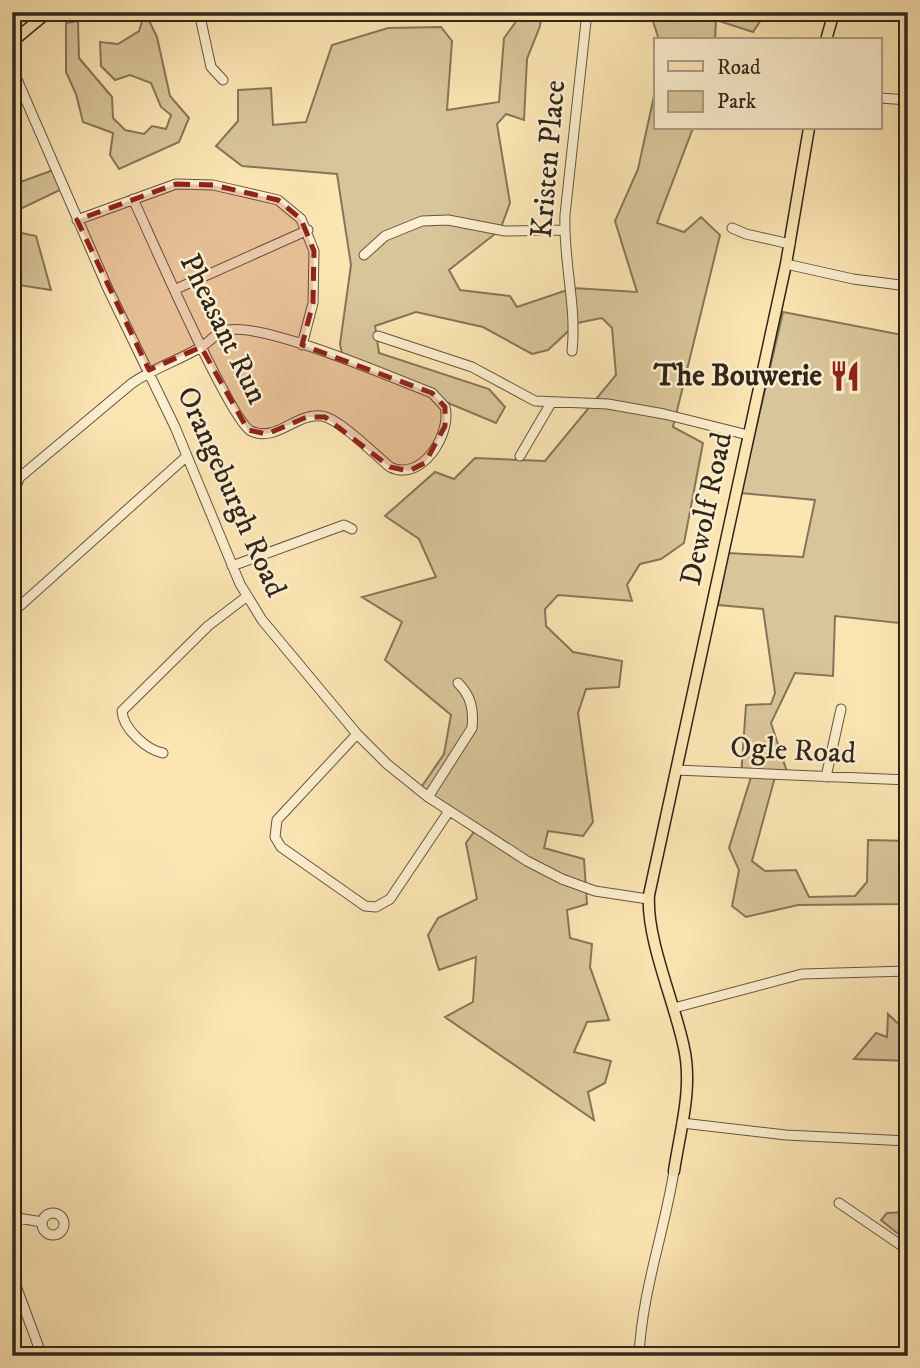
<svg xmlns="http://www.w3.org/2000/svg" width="920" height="1368" font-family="'IM FELL DW Pica',serif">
	<rect width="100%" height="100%" fill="#fbe5b3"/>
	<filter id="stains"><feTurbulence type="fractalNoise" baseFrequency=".00286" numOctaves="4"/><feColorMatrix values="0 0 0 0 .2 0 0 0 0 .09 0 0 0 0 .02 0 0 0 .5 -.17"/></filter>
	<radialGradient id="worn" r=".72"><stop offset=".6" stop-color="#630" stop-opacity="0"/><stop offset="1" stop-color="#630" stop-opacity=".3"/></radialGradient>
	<path fill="#d8c599" stroke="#84765a" stroke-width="2" d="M 145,12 L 157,37 L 170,96 L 189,118 L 179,142 L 119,169 L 110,155 L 113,133 L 83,122 L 76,94 L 66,72 L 66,23 L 78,21 L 79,58 L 112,97 L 113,118 L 125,130 L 144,134 L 152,126 L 166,129 L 171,115 L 161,107 L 151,83 L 130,75 L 115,80 L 101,66 L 100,42 L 118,44 L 139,31 Z
		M 516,12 L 542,12 L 540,26 L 527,59 L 524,120 L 506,114 L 497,124 L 510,203 L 500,230 L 449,270 L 460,290 L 510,296 L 517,307 L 573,288 L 637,292 L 615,221 L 638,169 L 656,87 L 656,128 L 693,128 L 657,223 L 684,232 L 701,217 L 720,235 L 673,427 L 703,443 L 684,543 L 661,559 L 640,564 L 627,585 L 632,601 L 558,595 L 545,609 L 546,626 L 573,652 L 622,661 L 619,687 L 586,689 L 578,713 L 593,822 L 583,836 L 548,831 L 544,848 L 584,859 L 587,904 L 567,910 L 570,938 L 592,944 L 590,967 L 609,1020 L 587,1022 L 574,1052 L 611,1061 L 605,1083 L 588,1092 L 594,1120 L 445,1017 L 473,1002 L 476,957 L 439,970 L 428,935 L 438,918 L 477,899 L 466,843 L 476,829 L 420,789 L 444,754 L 451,715 L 385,660 L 402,622 L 362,597 L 436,577 L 419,539 L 385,516 L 435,472 L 454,479 L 475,458 L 545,461 L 616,375 L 612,328 L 602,318 L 577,323 L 548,350 L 532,354 L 483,327 L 416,312 L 375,326 L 379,353 L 489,389 L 505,407 L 496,423 L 343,359 L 340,344 L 351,265 L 337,174 L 242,166 L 216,146 L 238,121 L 238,90 L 271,88 L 273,125 L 306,122 L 332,45 L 388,28 L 441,27 L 452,41 L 447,110 L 499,102 L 504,38 L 515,23 Z
		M 650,12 L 764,12 L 765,14 L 753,32 L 716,20 L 715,40 L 659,40 Z
		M 56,169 L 64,188 L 12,213 L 12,185 Z
		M 12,226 L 17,232 L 36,236 L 51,290 L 12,284 Z
		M 783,312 L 908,336 L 908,624 L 835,616 L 833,676 L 795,673 L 771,723 L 789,778 L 775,777 L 752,861 L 765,871 L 796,870 L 809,897 L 855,896 L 867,882 L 868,840 L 908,841 L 908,896 L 901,904 L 798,905 L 746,917 L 732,906 L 739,870 L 729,848 L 751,777 L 741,777 L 746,705 L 771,704 L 775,693 L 763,609 L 718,605 L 728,553 L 803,557 L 815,500 L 741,493 Z
		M 888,1014 L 908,1033 L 908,1061 L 854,1059 L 876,1033 L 887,1037 Z
		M 908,1212 L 908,1231 L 897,1233 L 881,1220 L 887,1213 Z"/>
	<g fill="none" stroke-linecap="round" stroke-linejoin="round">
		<defs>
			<path id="minor" d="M 199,12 L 211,67 L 223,80
				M 12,68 L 108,289 L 175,427 L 240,584 L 262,620 L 357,734 L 387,764 L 428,797 L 527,861 L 562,879 L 595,891 L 648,899
				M 880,98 L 908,100
				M 77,220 L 176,184 L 213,185 L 278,200 L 301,219 L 314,251 L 313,303 L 302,345
				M 732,228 L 746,234 L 790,244
				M 364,255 L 385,236 L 422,221 L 448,220 L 505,231 L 564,230
				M 786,264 L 853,279 L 908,286
				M 176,289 L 308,230
				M 378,336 L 472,367 L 535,401 L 608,404 L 664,414 L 748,435
				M 572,351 C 577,306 563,261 565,215 L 587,12
				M 520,456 L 551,403
				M 13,493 L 20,477 L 131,384 C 153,368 178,361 201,347 C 211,341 216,332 228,330 C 266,323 390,377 432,393 L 445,407 C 452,433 422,483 390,467 C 374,454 340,419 322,416 C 297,412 276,443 251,431 C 230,421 149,233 133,199
				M 232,566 L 344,525 L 352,529
				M 12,613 L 187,456
				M 357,734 L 277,820 L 275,837 L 281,847 L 365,906 L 376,907 L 390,899 L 449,811
				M 163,753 C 147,750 123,729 122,711 L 208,626 L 246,597
				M 676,770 L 908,780
				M 826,777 L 841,709
				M 428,797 L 472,728 C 474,709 471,696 458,683
				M 674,1008 L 802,974 L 908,971
				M 682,1123 L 786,1135 L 908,1141
				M 839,1203 L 908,1250
				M42 1224a11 11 0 1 1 22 0a11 11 0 1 1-22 0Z
				M 12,1217 L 42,1222
				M 12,1233 L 17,1219
				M 12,1275 L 42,1356
				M 639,1356 C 642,1292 664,1233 674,1171"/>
			<path id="major" d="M 826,40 L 834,12
				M 12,42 L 48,12
				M 674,1171 C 680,1131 693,1088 684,1048 C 675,1003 646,939 649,895 L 786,264 L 809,128"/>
		</defs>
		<use href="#minor" stroke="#635641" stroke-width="11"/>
		<use href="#major" stroke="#30261b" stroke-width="13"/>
		<use href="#minor" stroke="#fceece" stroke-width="9"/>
		<use href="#major" stroke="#fbe5b3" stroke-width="10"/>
	</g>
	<path fill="#8f2418" fill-opacity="0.2" stroke="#8f2418" stroke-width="5" stroke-dasharray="14 9" stroke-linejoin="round" d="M 176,184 L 213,185 L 278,200 L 301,219 L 314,251 L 313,303 L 302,345 L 432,393 L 445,407 L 445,426 L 425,463 L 409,471 L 390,467 L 325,417 L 307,417 L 267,434 L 248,430 L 201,347 L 149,370 L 77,220 Z"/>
	<defs>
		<symbol id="restaurant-bare" viewBox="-9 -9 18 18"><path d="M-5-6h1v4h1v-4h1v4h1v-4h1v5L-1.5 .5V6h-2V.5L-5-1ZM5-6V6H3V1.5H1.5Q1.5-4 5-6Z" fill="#8f2418" stroke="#fceece" stroke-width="2.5" paint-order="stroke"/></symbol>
	</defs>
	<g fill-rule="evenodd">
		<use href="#restaurant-bare" x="823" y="354" width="44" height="44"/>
	</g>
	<g text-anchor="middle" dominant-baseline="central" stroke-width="5" stroke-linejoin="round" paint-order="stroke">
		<g font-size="30" fill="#30261b" stroke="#fceece">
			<text transform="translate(549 159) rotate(-85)">Kristen Place</text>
			<text transform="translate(223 329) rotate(64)">Pheasant Run</text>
			<text transform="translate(231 492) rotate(66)">Orangeburgh Road</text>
			<text transform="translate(707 509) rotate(-78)">Dewolf Road</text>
			<text transform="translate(793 751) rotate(3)">Ogle Road</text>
		</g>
		<g font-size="30" font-weight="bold" fill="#30261b" stroke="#fceece" text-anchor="end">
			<text x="822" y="376">The Bouwerie</text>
		</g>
	</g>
	<rect width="920" height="1368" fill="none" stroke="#fbe5b3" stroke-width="42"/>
	<rect x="14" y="14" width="892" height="1340" fill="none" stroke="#30261b" stroke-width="3.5"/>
	<rect x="21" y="21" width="878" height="1326" fill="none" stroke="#30261b" stroke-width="2"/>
	<rect x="654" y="38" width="228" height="91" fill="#fceece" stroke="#aa9e86" stroke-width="2"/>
	<rect x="668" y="61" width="35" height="10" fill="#fbe5b3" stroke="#aa9e86" stroke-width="2"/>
	<text x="717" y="74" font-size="21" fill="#30261b">Road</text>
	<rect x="668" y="91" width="35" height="21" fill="#d8c599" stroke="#aa9e86" stroke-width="2"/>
	<text x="717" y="108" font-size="21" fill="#30261b">Park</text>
	<rect width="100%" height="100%" filter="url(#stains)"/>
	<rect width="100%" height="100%" fill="url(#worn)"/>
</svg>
